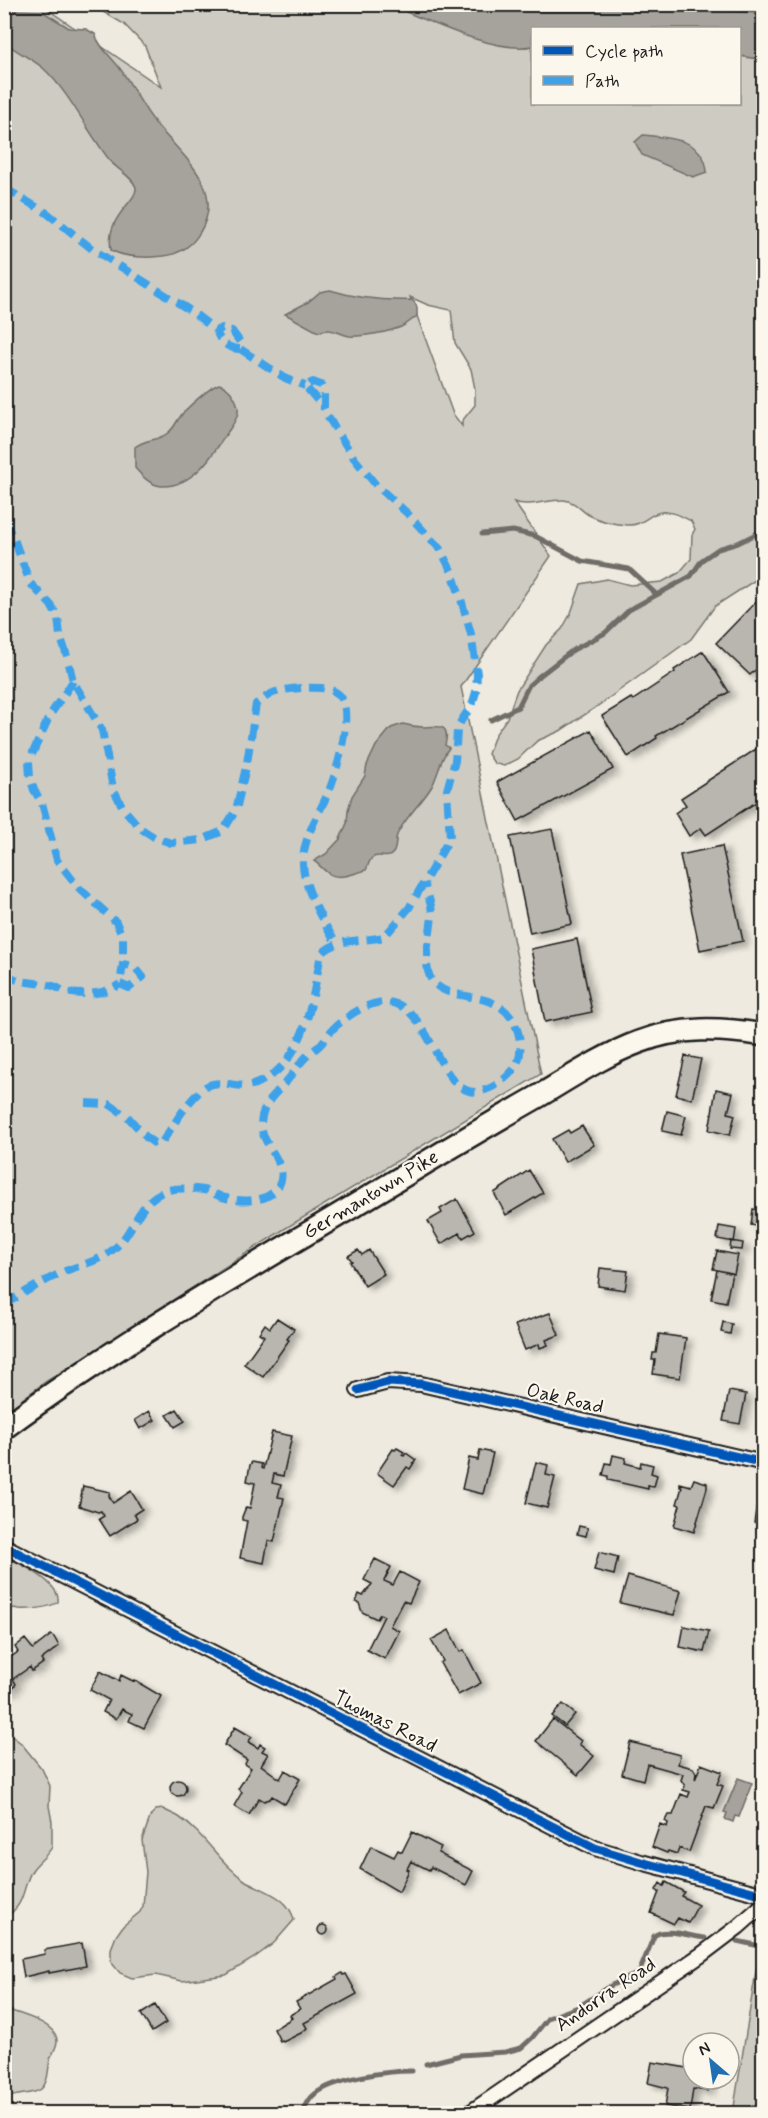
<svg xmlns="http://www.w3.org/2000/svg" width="768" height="2118" font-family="Mynerve,sans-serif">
	<defs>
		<filter id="shadow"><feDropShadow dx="6" dy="4" stdDeviation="3" flood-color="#0004"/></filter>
	</defs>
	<rect width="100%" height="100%" fill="#eeeadf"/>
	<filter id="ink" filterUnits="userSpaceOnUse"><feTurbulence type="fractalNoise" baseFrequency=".0167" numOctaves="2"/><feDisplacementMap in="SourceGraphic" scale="12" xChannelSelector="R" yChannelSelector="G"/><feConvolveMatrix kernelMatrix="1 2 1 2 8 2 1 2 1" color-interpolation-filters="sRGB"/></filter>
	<g filter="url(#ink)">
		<path fill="#ceccc2" stroke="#75746f" stroke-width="1.5" fill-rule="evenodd" d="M 5,5 L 41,5 L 161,87 L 145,46 L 124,24 L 91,5 L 389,5 L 484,41 L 526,47 L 532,46 L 532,104 L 740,104 L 740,28 L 487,5 L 763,5 L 763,575 L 715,606 L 691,639 L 595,708 L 560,731 L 537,741 L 518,759 L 504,766 L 494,763 L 488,754 L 495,735 L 507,718 L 517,690 L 546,645 L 562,629 L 571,613 L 581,584 L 607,579 L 630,585 L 662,582 L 679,573 L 691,559 L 692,535 L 695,529 L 691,521 C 683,517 671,510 661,512 C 648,514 643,526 627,525 C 615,524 602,522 591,516 C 581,512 578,502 564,500 C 547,499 530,508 514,502 L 551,556 L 461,687 L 541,1074 L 286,1228 L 45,1382 L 5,1412 ZM 410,297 L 428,305 L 451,310 L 455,343 L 471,369 L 475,389 L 475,405 L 462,421 L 462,426 L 453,414 Z
			M 5,1557 C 20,1563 61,1583 58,1602 C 49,1608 30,1610 19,1609 C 13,1608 10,1607 5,1609 Z
			M 5,1731 L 21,1743 L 42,1769 L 50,1786 L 49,1806 L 52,1822 L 52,1847 C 47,1856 39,1861 33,1869 C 22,1884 27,1905 5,1917 Z
			M 163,1809 C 168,1812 174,1814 179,1817 C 205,1834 220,1864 246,1881 C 264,1891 289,1897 294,1920 L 274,1943 L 254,1958 L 226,1975 L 182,1981 L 156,1975 L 132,1978 L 120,1973 L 111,1962 L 111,1949 L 116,1936 L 123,1926 L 140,1912 L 143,1906 L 146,1872 L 142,1840 L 151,1815 L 156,1810 Z
			M 763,1928 L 763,2113 L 733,2113 Z
			M 5,2009 C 20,2014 57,2023 57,2041 C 57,2048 52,2053 50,2059 C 48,2068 49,2082 41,2089 C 36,2094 18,2094 10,2097 L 5,2093 Z"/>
		<path fill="#a6a39d" stroke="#6f6d69" stroke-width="1.5" d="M 545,5 L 567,7 L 602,4 L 696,4 L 729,11 L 763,13 L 763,60 L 740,56 L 740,28 L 532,28 L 532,46 C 493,54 426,19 389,5 Z
			M 13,10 L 42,11 L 69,28 L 86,29 L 95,34 C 100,49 112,57 121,70 C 134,88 142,107 156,124 C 181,155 227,188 200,232 C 193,245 180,254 164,256 C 149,258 124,258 111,250 C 105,216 137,202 136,188 C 134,178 117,169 111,162 C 87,132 71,94 43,68 C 31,58 16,52 5,42 L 5,12 Z
			M 643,135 C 668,138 705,138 707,172 L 693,177 L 642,155 L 635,142 Z
			M 330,290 C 356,298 385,301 413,300 L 417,307 L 417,316 C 412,320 406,325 401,327 C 390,332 361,337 349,336 C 336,333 333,327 318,332 L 285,314 L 308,302 L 320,292 Z
			M 219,384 C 230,387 239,401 238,413 C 237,420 231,427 227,433 C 213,455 192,488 161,486 C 150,485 142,476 135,468 L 135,447 C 145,439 159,441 169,432 C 174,428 176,422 180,417 C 185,409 210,387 219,384 Z
			M 403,724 C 410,726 416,727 423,727 C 438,726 451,723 445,745 L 449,748 C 440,759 439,773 432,786 C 422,803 405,817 397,835 C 395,840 397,848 393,853 C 387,861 379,852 372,858 C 369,861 368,866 366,870 C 354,873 339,881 328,873 C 322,869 319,864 314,861 L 326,854 L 340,839 L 347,823 L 348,810 L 352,796 L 365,776 L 367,765 L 376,746 L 391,728 Z
			M 738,1778 L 752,1783 L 739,1817 L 735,1816 L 733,1822 L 725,1819 L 727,1813 L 724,1812 Z"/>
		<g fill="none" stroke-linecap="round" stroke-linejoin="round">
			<path stroke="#6f6d69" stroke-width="5" d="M 482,534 L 513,531 L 535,536 L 582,561 L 629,569 L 656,594
				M 491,720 L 518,707 L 529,685 L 538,677 L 573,650 L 605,633 L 629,610 L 691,576 L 702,560 L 718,549 L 738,543 L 764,530
				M 737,1941 L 764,1947
				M 426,2064 L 461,2055 L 505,2052 L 521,2048 L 532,2038 L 548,2018 L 578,2007 L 612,1985 L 639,1973 L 654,1936 C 664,1927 692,1937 705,1938
				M 302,2114 C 306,2106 308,2099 315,2094 C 336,2078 387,2071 412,2071"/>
		</g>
		<path fill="#b9b6af" stroke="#1c1c1c" stroke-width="1.5" filter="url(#shadow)" d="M 764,593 L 764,662 L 750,675 L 716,643 Z
			M 703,651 L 729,692 L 656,736 L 657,738 L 628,757 L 602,716 L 631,698 L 633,700 L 675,672 L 674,670 Z
			M 591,730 L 613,769 L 518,821 L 497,782 Z
			M 764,744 L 764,797 L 706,835 L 701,828 L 689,836 L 675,813 L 686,805 L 681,798 Z
			M 552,829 L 572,924 L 530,933 L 510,837 Z
			M 722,846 L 743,941 L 700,950 L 680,855 Z
			M 577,939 L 592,1012 L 545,1022 L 531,949 Z
			M 685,1056 L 701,1059 L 692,1099 L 676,1095 Z
			M 716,1089 L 733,1093 L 728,1113 L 735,1115 L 730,1135 L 709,1130 Z
			M 667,1111 L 686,1116 L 681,1135 L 662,1131 Z
			M 582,1126 L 594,1145 L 565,1162 L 552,1139 L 568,1130 L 570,1133 Z
			M 529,1170 L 543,1193 L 506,1215 L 494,1193 Z
			M 457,1199 L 475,1231 L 463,1238 L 460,1233 L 441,1244 L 428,1221 L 442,1213 L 440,1209 Z
			M 753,1209 L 764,1211 L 764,1227 L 751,1225 Z
			M 719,1226 L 736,1229 L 734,1242 L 717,1239 Z
			M 731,1241 L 743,1243 L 742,1250 L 730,1249 Z
			M 358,1250 L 362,1255 L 369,1250 L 384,1274 L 365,1286 L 350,1262 L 352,1261 L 348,1256 Z
			M 717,1251 L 738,1255 L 734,1274 L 713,1269 Z
			M 600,1268 L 628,1271 L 625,1290 L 598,1286 Z
			M 717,1270 L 732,1273 L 726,1302 L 711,1299 Z
			M 550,1313 L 559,1335 L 546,1340 L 548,1345 L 540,1348 L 539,1344 L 525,1350 L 515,1325 Z
			M 277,1318 L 294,1329 L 287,1339 L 289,1340 L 263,1377 L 244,1364 L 264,1336 L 259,1333 L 265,1324 L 270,1328 Z
			M 723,1322 L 732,1324 L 730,1334 L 721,1332 Z
			M 659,1334 L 686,1338 L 680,1378 L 653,1374 L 655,1360 L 652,1360 L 653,1353 L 656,1353 Z
			M 729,1391 L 746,1394 L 740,1424 L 723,1421 Z
			M 177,1409 L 185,1421 L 175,1427 L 167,1415 Z
			M 149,1411 L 155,1420 L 140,1429 L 135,1420 Z
			M 272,1432 L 292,1436 L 283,1476 L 274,1474 L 272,1483 L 281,1485 L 278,1497 L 284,1498 L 274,1542 L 268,1541 L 264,1563 L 240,1558 L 247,1521 L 242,1520 L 242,1517 L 246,1507 L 250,1508 L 255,1483 L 247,1481 L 250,1465 L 252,1462 L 262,1464 L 261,1468 L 263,1469 Z
			M 397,1448 L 404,1452 L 402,1455 L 404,1456 L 406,1453 L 416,1460 L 410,1469 L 407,1467 L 394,1485 L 377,1473 L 393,1449 L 395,1450 Z
			M 480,1450 L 493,1453 L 483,1494 L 462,1489 L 469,1458 L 478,1460 Z
			M 613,1455 L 626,1458 L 625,1463 L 640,1467 L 641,1462 L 653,1465 L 651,1473 L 657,1475 L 654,1487 L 648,1486 L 648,1489 L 608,1480 L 608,1476 L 603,1475 L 606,1463 L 611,1464 Z
			M 536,1462 L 548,1465 L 546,1475 L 555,1477 L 547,1508 L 526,1503 Z
			M 694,1479 L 707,1483 L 707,1488 L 694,1532 L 674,1526 L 680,1505 L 677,1504 L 682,1487 L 680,1487 L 680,1483 L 691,1486 Z
			M 83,1486 L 110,1492 L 109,1496 L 113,1503 L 131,1491 L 142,1509 L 134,1514 L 137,1519 L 110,1536 L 99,1519 L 104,1516 L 101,1511 L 98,1512 L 79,1506 Z
			M 757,1503 L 764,1504 L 764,1525 L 754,1523 Z
			M 579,1526 L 588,1528 L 586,1536 L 577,1534 Z
			M 599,1552 L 618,1557 L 614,1575 L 594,1570 Z
			M 375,1559 L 391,1567 L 384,1581 L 393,1585 L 400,1572 L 419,1582 L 409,1603 L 403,1601 L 390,1626 L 399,1631 L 385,1659 L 367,1650 L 384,1616 L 380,1614 L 377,1619 L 362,1612 L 359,1603 L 356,1602 L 359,1594 L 363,1596 L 372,1584 L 364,1580 Z
			M 628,1576 L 681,1591 L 674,1615 L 620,1603 Z
			M 684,1626 L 709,1631 L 704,1652 L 680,1647 Z
			M 449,1630 L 460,1652 L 464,1650 L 481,1683 L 458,1695 L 440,1663 L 443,1661 L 431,1640 Z
			M 51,1635 L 54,1637 L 59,1646 L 41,1660 L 43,1663 L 32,1671 L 30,1667 L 13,1679 L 16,1684 L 11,1690 L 6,1691 L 4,1658 L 6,1656 L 8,1659 L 18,1652 L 15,1647 L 25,1639 L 33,1649 Z
			M 100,1671 L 119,1681 L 121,1675 L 133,1681 L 134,1680 L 161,1696 L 144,1728 L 129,1721 L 132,1714 L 122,1709 L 116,1719 L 103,1712 L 109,1700 L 90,1690 Z
			M 563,1704 L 575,1714 L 565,1726 L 552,1716 Z
			M 553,1719 L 581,1741 L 579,1744 L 594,1756 L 578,1775 L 536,1741 Z
			M 235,1727 L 252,1737 L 248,1742 L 258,1748 L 260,1744 L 265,1747 L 262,1751 L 268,1754 L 261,1765 L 280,1779 L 285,1770 L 300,1779 L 285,1804 L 272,1796 L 270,1799 L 264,1801 L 259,1798 L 249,1815 L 234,1806 L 242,1792 L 238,1789 L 251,1768 L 245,1764 L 247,1760 L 224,1745 Z
			M 630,1742 L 680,1755 L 678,1764 L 693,1768 L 696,1773 L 695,1780 L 701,1764 L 722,1772 L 717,1784 L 723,1786 L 714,1808 L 706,1806 L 689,1852 L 679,1848 L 677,1854 L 668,1851 L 667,1853 L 652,1847 L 660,1824 L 667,1827 L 668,1823 L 665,1821 L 668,1815 L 673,1815 L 681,1794 L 688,1797 L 690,1792 L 683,1790 L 685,1786 L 681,1780 L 683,1774 L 647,1764 L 643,1780 L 622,1774 Z
			M170 1788a8 8 0 1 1 16 0a8 8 0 1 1-16 0Z
			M 412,1832 L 441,1847 L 438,1853 L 473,1871 L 466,1885 L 431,1867 L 429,1870 L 411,1861 L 407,1869 L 409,1870 L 399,1892 L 360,1869 L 371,1846 L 394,1857 L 398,1850 L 402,1852 Z
			M 666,1882 L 684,1892 L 681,1896 L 698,1905 L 688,1923 L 678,1918 L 674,1924 L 651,1913 L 659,1892 L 656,1890 L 660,1883 L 664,1886 Z
			M318 1930a5 5 0 1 1 10 0a5 5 0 1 1-10 0Z
			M 82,1943 L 86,1966 L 49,1973 L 49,1971 L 24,1977 L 21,1959 L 45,1954 L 44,1950 Z
			M 342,1973 L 343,1975 L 346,1974 L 357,1994 L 304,2023 L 307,2028 L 301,2033 L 283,2042 L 282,2040 L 280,2041 L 274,2029 L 292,2018 L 290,2015 L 300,2009 L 296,2002 L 337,1979 L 336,1977 Z
			M 155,2005 L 166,2023 L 152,2032 L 141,2014 Z
			M 652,2062 L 693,2069 L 693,2079 L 710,2079 L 708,2091 L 693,2089 L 690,2110 L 665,2106 L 668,2088 L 648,2083 Z"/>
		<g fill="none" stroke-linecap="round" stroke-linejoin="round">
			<defs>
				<path id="minor" d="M 358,1390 L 388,1382 L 421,1384 L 764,1463
					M 4,1546 L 595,1848 L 641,1862 L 764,1895
					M 468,2114 L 701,1955 L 738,1927 L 764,1904"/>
				<path id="primary" d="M 4,1428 C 124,1339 259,1263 387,1186 C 438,1155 488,1125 539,1096 C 571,1077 604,1055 639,1042 C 680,1026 721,1028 764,1035"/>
			</defs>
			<use href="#minor" stroke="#1c1c1c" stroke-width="18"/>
			<use href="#primary" stroke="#1c1c1c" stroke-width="26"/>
			<use href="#minor" stroke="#fbf7ec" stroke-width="14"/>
			<use href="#primary" stroke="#fbf7ec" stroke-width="21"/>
			<path stroke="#3da2ea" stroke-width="8" stroke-dasharray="15 8" stroke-linecap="butt" d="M 4,188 L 47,213 L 91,248 L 191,311 L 217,331
				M 240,349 C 230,349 218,342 217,331 L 222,328 L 232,331 L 240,342 L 240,349 L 285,378 L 305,386
				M 4,520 L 14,539 L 30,583 L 51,605 L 58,618 L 60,635 L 67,656 L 73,681 L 102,730 L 113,788 L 123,808 L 140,828 L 154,837 L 171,843 L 201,840 L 223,831 L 236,810 L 247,763 L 256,704 C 261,701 266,696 271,694 C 283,688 308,687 321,688 C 329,689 337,691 341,697 C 353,716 337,771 329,791 C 319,814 305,834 303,859 C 301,884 323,922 336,943
				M 73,681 L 50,715 L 29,761 L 30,777 L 34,790 L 42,803 L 57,860 L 79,888 L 116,922 L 123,938 L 123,964 L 120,984 L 129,988 L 143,977 L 135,967 L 123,964
				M 4,973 C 20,985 36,981 53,986 C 58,987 62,991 66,992 C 83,996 107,994 120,984
				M 86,1103 L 109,1104 L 128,1117 L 147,1138 L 154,1143 L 162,1142 C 173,1126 192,1093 209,1085 C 224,1079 240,1090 255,1084 C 306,1065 312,999 321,954 C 338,937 362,942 384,937 L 409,908 L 450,838 L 447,790 L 455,761 L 457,731 L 461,721 L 472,705 L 476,692 L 477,674 L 471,634 L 461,599 L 452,572 L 440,549 L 408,514 L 376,485 L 354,458 L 328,417 L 324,408 L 324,391 L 321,385 L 313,382 L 305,386 L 324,408
				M 4,1305 C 23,1293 42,1282 61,1273 C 82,1263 96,1264 115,1248 C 135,1231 139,1198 168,1190 C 178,1188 193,1188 203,1190 C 210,1191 216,1195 222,1197 C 238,1202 267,1204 278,1187 C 292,1165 260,1145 261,1123 C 262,1104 275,1094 286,1082 C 293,1074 298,1065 305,1058 C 309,1053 315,1050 320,1045 C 326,1039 329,1032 336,1026 C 437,941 425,1111 485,1090 C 497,1086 509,1077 516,1066 C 522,1055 521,1043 518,1032 C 502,981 446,1009 430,977 C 422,960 432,931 432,912 C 431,902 427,893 424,883"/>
			<defs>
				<path id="cycleway" d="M 358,1390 L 388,1382 L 421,1384 L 764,1463
					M 4,1546 L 595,1848 L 641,1862 L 764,1895"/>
			</defs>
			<use href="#cycleway" stroke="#fbf7ec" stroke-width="13"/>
			<use href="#cycleway" stroke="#0057b8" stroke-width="9"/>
		</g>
	</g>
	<g text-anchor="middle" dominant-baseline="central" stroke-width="4.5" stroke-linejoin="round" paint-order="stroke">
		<g font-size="20" fill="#1c1c1c" stroke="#fbf7ec">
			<text transform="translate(371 1195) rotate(-31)">Germantown Pike</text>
			<text transform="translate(565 1399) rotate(13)">Oak Road</text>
			<text transform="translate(385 1722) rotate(27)">Thomas Road</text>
			<text transform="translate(606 1995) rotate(-34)">Andorra Road</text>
		</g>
	</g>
	<rect width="768" height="2118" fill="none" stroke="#fbf7ec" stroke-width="24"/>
	<rect x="12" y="12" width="744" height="2094" fill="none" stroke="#1c1c1c" stroke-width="2" filter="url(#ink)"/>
	<rect x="531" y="27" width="210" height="78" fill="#fbf7ec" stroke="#a29f99" stroke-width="1.5"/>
	<rect x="543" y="46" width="30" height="9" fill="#0057b8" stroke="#a29f99" stroke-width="1.5"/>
	<text x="585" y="57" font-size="18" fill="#1c1c1c">Cycle path</text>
	<rect x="543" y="76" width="30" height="9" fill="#3da2ea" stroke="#a29f99" stroke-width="1.5"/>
	<text x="585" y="87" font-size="18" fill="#1c1c1c">Path</text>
	<g transform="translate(711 2061) rotate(331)"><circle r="28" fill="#fbf7ec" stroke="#a29f99" stroke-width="1.5"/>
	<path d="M0-4.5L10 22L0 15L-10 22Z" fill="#1f6fb2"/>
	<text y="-9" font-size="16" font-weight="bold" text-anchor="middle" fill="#1c1c1c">N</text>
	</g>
</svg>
